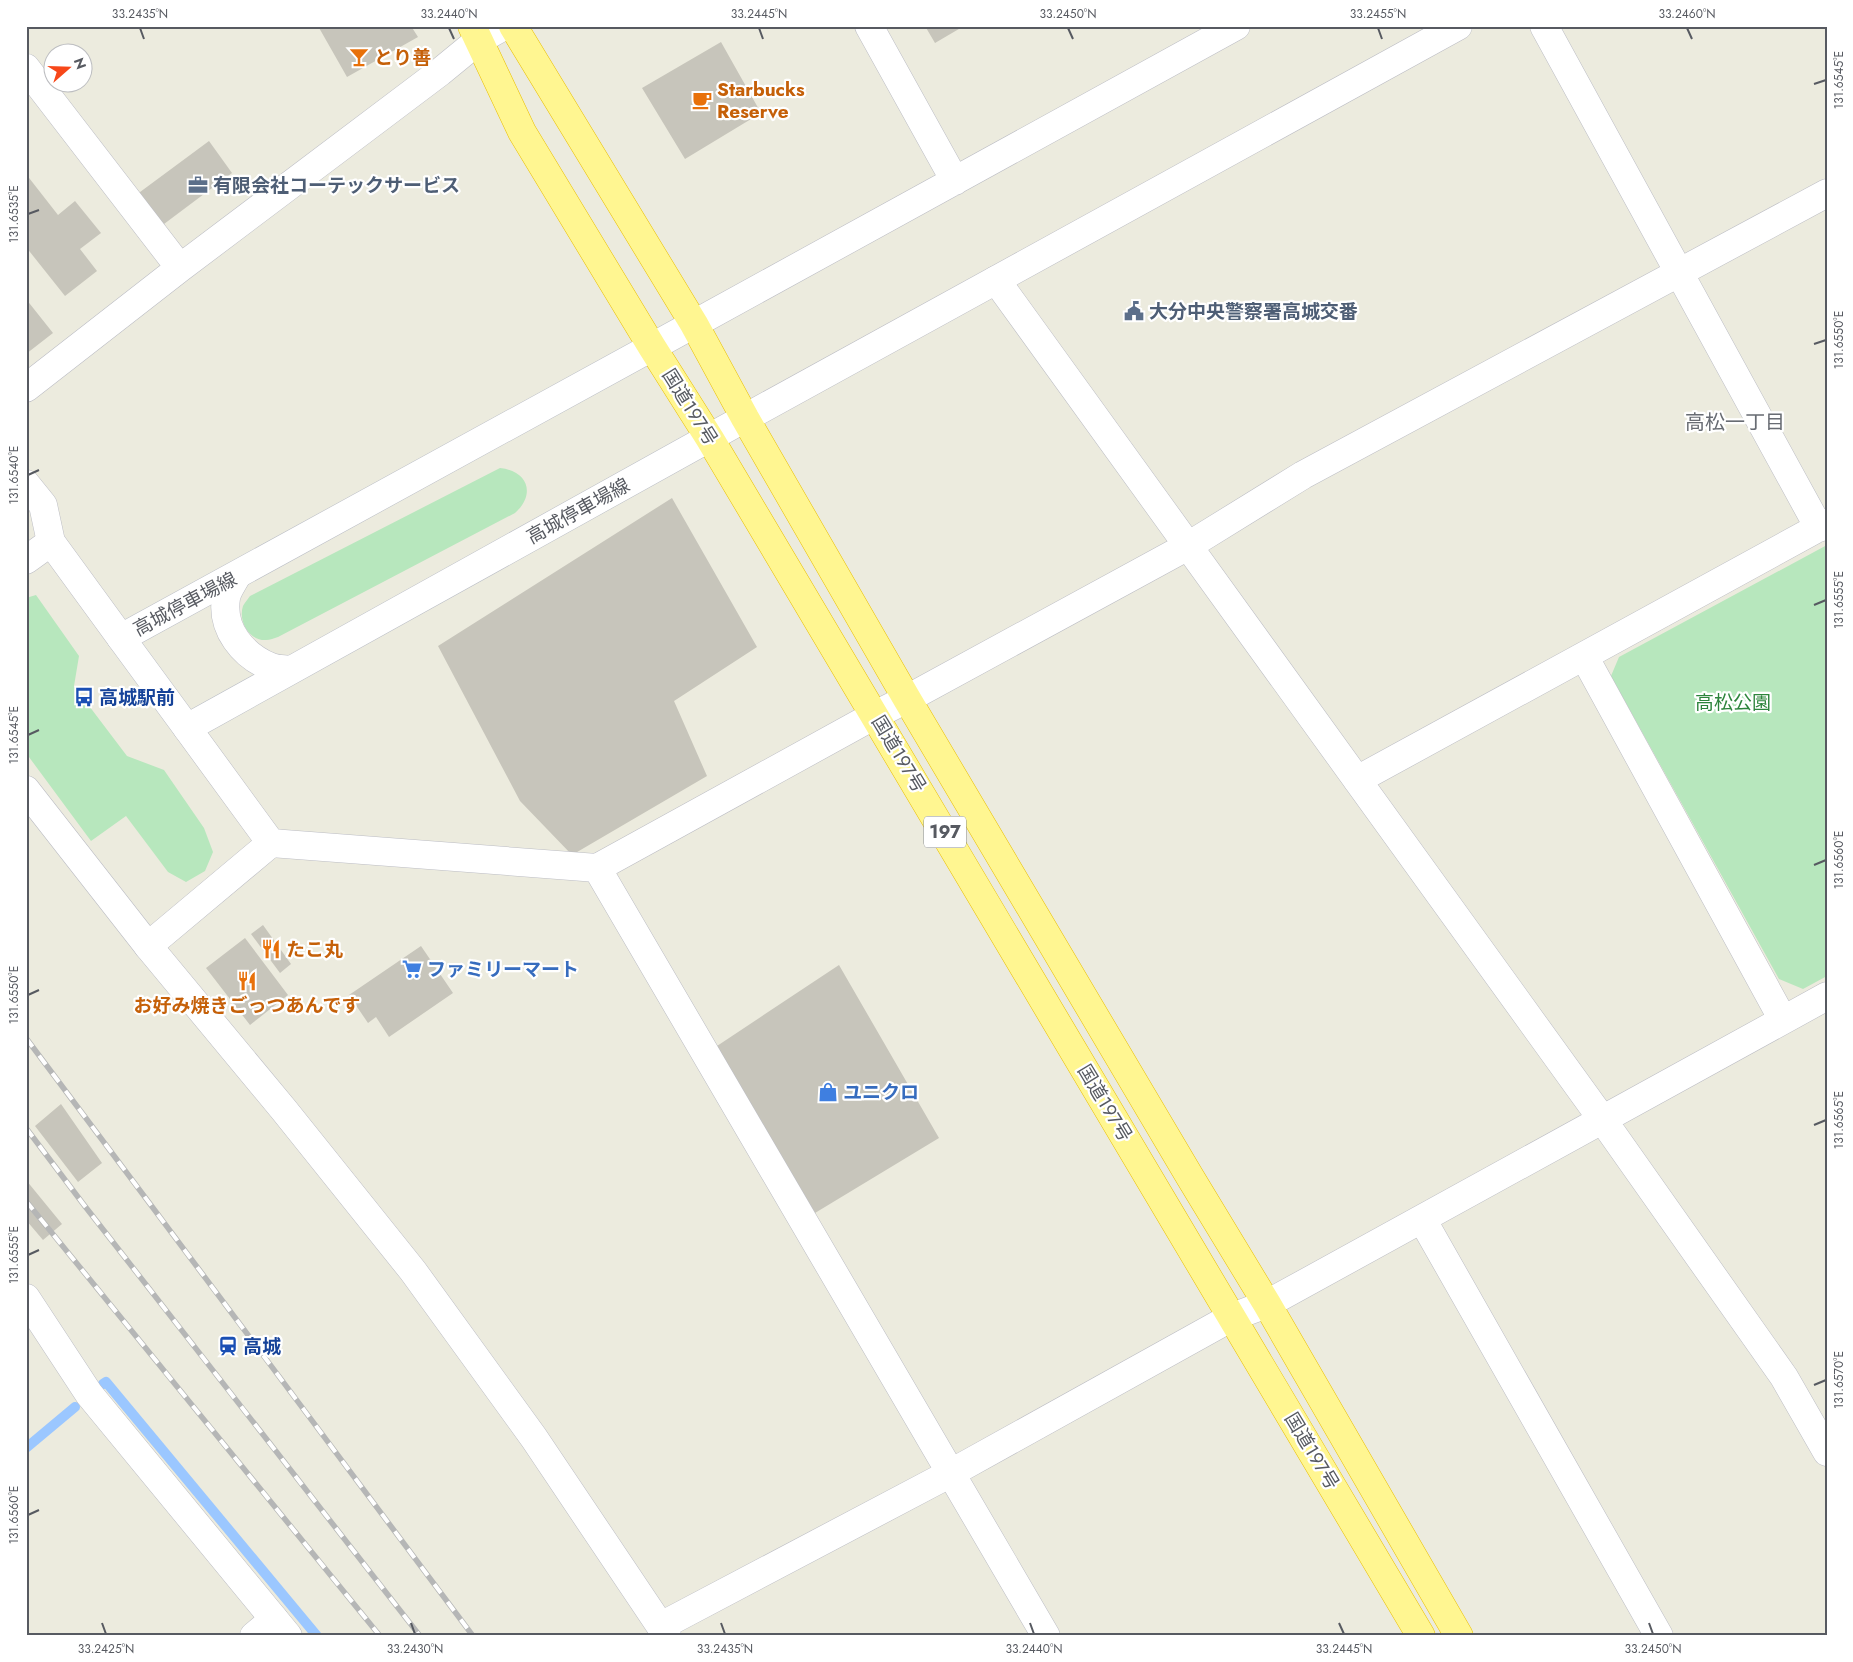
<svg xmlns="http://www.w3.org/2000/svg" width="1853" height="1662" font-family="Jost,'Noto Sans JP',sans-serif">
	<rect width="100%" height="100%" fill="#ecebde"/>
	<path fill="#b7e7bd" d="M 500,468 C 528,471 536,494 515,513 L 278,637 C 274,638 270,640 266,640 C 249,641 238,621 243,606 C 245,602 248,599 250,596 Z
		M 1827,545 L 1827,976 L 1803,989 L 1779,979 L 1611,676 L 1619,657 Z
		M 36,595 L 79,656 L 74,686 L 127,756 L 164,770 L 204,828 L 213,852 L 205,871 L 186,882 L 168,872 L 126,816 L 91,841 L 26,753 L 26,598 Z"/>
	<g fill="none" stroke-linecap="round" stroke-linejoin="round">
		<path stroke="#9bc7ff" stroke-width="10" d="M 103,1384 L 106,1382 L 317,1636
			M 26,1448 L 75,1407"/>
	</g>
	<path fill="#c7c5bb" d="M 318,26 L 411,26 L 418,37 L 347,77 Z
		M 925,26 L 964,26 L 935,43 Z
		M 721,42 L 761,113 L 685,159 L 642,88 Z
		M 209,141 L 232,173 L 160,227 L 136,195 Z
		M 26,174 L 58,215 L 75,201 L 101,233 L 80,249 L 97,271 L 65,296 L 26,247 Z
		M 26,299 L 53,333 L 26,354 Z
		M 672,498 L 757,647 L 674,701 L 707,776 L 572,855 L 520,801 L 438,646 Z
		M 263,925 L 291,964 L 280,973 L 251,934 Z
		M 245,938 L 288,995 L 250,1025 L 206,968 Z
		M 421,946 L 453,993 L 389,1037 L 376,1017 L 368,1023 L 349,995 Z
		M 839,965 L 939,1138 L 815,1213 L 717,1046 Z
		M 61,1104 L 102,1163 L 78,1182 L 35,1126 Z
		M 26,1180 L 62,1224 L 43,1240 L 26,1220 Z"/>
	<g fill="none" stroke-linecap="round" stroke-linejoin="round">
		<defs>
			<path id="minor" d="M 1544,26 L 1819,528
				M 26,68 L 180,268
				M 996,280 L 1602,1119 L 1784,1377 L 1827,1452
				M 26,388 L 180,268 L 440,72 L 479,40
				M 26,560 L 51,542
				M 1584,656 L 1783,1020
				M 1357,780 L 1827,523
				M 26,790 L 148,946 L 271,843
				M 597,868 L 875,715 L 907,699 L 1188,546 L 1303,475 L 1827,193
				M 1422,1219 L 1659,1636
				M 661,1626 L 951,1473 L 1232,1317 L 1267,1304 L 1827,996
				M 254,1636 L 274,1619"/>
			<path id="tertiary" d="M 869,26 L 955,181
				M 479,40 L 504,26
				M 694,324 L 1236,26
				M 745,418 L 1458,26
				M 26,484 L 43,505 L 51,542 L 121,638
				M 236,577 C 233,583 227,591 226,598 C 221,629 243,656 271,667 C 276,669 284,669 290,670
				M 187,728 L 271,843 L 597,868 L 1046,1636
				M 148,946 L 284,1110 L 413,1271 L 534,1438 L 667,1636
				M 26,1298 L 89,1394 L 288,1636"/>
			<path id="secondary" d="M 694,324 L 121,638 L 187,728 L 745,418"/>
			<path id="trunk" d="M 472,26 L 522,132 L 652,347 L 710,439 L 1421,1636
				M 513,26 L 694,324 L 745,418 L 907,699 L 1190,1177 L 1267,1304 L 1459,1636"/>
		</defs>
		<use href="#minor" stroke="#bcbdc4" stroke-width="29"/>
		<use href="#tertiary" stroke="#bcbdc4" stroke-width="29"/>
		<use href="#secondary" stroke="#bbbec6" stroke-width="29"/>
		<use href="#trunk" stroke="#eabf00" stroke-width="29"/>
		<use href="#minor" stroke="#fff" stroke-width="28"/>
		<use href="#tertiary" stroke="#fff" stroke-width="28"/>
		<use href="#secondary" stroke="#fff" stroke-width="28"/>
		<use href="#trunk" stroke="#fff691" stroke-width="28"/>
		<defs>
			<path id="rail" d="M 26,1038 L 473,1636
				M 26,1128 L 84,1205 L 420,1636
				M 26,1201 L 380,1636"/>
		</defs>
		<use href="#rail" stroke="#b5b6b6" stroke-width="5.5"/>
		<use href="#rail" stroke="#fff" stroke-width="4" stroke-dasharray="11" stroke-linecap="butt"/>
	</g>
	<path fill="none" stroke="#575a61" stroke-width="2" d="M 140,28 L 144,39M 449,28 L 454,39M 759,28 L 763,39M 1068,28 L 1073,39M 1378,28 L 1382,39M 1687,28 L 1692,39M 1814,84 L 1826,80M 28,214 L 39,210M 1814,344 L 1826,340M 28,475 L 39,470M 1814,605 L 1826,600M 28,735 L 39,730M 1814,865 L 1826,860M 28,995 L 39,990M 1814,1125 L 1826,1120M 28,1255 L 39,1250M 1814,1385 L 1826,1380M 28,1515 L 39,1510M 102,1623 L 106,1634M 411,1623 L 415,1634M 721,1623 L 725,1634M 1030,1623 L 1034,1634M 1339,1623 L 1344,1634M 1649,1623 L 1653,1634"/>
	<defs>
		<symbol id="bar-bare" viewBox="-9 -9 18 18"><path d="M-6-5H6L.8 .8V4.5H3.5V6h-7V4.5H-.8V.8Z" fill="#e8710a" stroke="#fff" stroke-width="2.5" paint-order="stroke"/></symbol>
		<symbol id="cafe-bare" viewBox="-9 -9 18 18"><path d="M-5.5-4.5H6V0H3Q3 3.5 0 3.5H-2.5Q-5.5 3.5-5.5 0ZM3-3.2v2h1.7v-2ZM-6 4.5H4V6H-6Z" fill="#e8710a" stroke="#fff" stroke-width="2.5" paint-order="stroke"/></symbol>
		<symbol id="office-bare" viewBox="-9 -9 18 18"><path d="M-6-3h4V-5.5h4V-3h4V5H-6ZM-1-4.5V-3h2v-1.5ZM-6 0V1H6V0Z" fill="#5c6f8a" stroke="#fff" stroke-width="2.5" paint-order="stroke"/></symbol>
		<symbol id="civic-bare" viewBox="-9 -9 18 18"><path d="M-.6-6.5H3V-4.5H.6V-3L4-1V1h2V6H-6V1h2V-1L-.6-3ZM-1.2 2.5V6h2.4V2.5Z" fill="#5c6f8a" stroke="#fff" stroke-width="2.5" paint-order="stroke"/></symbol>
		<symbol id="bus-bare" viewBox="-9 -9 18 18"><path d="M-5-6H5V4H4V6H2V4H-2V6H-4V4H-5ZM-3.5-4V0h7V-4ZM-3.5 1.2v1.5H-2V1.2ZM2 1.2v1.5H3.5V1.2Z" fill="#1a4fb4" stroke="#fff" stroke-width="2.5" paint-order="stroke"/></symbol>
		<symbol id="restaurant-bare" viewBox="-9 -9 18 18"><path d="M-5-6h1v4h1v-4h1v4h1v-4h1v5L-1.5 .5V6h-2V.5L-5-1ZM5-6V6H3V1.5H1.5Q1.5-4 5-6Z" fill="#e8710a" stroke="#fff" stroke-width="2.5" paint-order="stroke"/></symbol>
		<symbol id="supermarket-bare" viewBox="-9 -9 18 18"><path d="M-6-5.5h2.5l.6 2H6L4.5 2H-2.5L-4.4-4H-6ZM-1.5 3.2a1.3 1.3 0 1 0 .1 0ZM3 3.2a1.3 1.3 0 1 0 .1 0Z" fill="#3f7fe0" stroke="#fff" stroke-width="2.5" paint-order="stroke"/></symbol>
		<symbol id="shop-bare" viewBox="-9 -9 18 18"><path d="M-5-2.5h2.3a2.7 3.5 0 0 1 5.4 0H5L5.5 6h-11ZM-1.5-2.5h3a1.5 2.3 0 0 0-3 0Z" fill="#3f7fe0" stroke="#fff" stroke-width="2.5" paint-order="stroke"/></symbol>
		<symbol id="station-bare" viewBox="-9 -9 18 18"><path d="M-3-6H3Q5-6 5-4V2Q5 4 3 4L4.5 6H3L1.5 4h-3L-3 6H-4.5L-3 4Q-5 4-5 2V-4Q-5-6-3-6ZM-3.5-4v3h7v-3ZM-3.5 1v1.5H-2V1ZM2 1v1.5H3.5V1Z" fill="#1a4fb4" stroke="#fff" stroke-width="2.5" paint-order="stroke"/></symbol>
	</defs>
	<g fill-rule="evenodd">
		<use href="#bar-bare" x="345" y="43" width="28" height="28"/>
		<use href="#cafe-bare" x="688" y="86" width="28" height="28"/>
		<use href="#office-bare" x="184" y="171" width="28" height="28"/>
		<use href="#civic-bare" x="1120" y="297" width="28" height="28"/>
		<use href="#bus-bare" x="70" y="683" width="28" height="28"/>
		<use href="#restaurant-bare" x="257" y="935" width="28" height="28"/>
		<use href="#supermarket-bare" x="398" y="955" width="28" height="28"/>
		<use href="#restaurant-bare" x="233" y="967" width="28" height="28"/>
		<use href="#shop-bare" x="814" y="1078" width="28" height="28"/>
		<use href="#station-bare" x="214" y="1332" width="28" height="28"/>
	</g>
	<g text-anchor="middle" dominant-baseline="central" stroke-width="4.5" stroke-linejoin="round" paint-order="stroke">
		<rect fill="#fff" stroke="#898c90" stroke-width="1" x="924" y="816.5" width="42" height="31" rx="4"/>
		<g font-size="18" font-weight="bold" fill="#575a61">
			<text x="945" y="832">197</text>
		</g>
		<g font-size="19" font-weight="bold" fill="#c56008" stroke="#fff" text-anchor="start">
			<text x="374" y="57">とり善</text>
			<text x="717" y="89">Starbucks<tspan x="717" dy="22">Reserve</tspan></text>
			<text x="286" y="949">たこ丸</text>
			<text x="247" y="1005" text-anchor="middle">お好み焼きごっつあんです</text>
		</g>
		<g font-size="19" font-weight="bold" fill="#4e5e75" stroke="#fff" text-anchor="start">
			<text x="213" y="185">有限会社コーテックサービス</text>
			<text x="1149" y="311">大分中央警察署高城交番</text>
		</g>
		<g font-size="19" fill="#575a61" stroke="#fff">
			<text transform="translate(690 407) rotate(58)">国道197号</text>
			<text transform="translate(578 511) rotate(-29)">高城停車場線</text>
			<text transform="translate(185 604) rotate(-28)">高城停車場線</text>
			<text transform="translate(899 754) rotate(59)">国道197号</text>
			<text transform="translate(1105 1103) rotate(59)">国道197号</text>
			<text transform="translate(1312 1451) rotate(59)">国道197号</text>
		</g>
		<g font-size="19" font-weight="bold" fill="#164399" stroke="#fff" text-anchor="start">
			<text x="99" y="697">高城駅前</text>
			<text x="243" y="1346">高城</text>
		</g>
		<g font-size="19" fill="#2d843c" stroke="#fff">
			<text x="1733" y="702">高松公園</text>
		</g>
		<g font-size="19" font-weight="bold" fill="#366cbe" stroke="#fff" text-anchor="start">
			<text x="427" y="969">ファミリーマート</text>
			<text x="843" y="1092">ユニクロ</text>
		</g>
		<g font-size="20" fill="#686c73" stroke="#fff">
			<text x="1735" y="422">高松一丁目</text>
		</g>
	</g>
	<rect width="1853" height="1662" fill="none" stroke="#ffffff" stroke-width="55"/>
	<g transform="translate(68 68) rotate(70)"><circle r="24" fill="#ffffff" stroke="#bcbdc0"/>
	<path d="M0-4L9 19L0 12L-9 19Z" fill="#f74719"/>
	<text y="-8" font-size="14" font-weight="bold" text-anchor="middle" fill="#575a61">N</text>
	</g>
	<rect x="28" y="28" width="1798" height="1606" fill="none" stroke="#575a61" stroke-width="2"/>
	<g font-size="12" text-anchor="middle" fill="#575a61">
		<text x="140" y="18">33.2435°N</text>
		<text x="449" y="18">33.2440°N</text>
		<text x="759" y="18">33.2445°N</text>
		<text x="1068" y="18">33.2450°N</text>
		<text x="1378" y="18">33.2455°N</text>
		<text x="1687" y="18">33.2460°N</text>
		<text transform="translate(1839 80) rotate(-90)" y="4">131.6545°E</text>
		<text transform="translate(14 214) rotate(-90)" y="4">131.6535°E</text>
		<text transform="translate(1839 340) rotate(-90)" y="4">131.6550°E</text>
		<text transform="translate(14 475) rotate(-90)" y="4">131.6540°E</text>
		<text transform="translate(1839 600) rotate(-90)" y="4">131.6555°E</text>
		<text transform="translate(14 735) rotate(-90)" y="4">131.6545°E</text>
		<text transform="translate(1839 860) rotate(-90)" y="4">131.6560°E</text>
		<text transform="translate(14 995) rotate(-90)" y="4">131.6550°E</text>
		<text transform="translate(1839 1120) rotate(-90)" y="4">131.6565°E</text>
		<text transform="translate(14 1255) rotate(-90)" y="4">131.6555°E</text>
		<text transform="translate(1839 1380) rotate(-90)" y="4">131.6570°E</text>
		<text transform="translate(14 1515) rotate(-90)" y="4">131.6560°E</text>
		<text x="106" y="1653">33.2425°N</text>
		<text x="415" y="1653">33.2430°N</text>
		<text x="725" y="1653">33.2435°N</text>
		<text x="1034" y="1653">33.2440°N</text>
		<text x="1344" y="1653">33.2445°N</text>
		<text x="1653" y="1653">33.2450°N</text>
	</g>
</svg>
